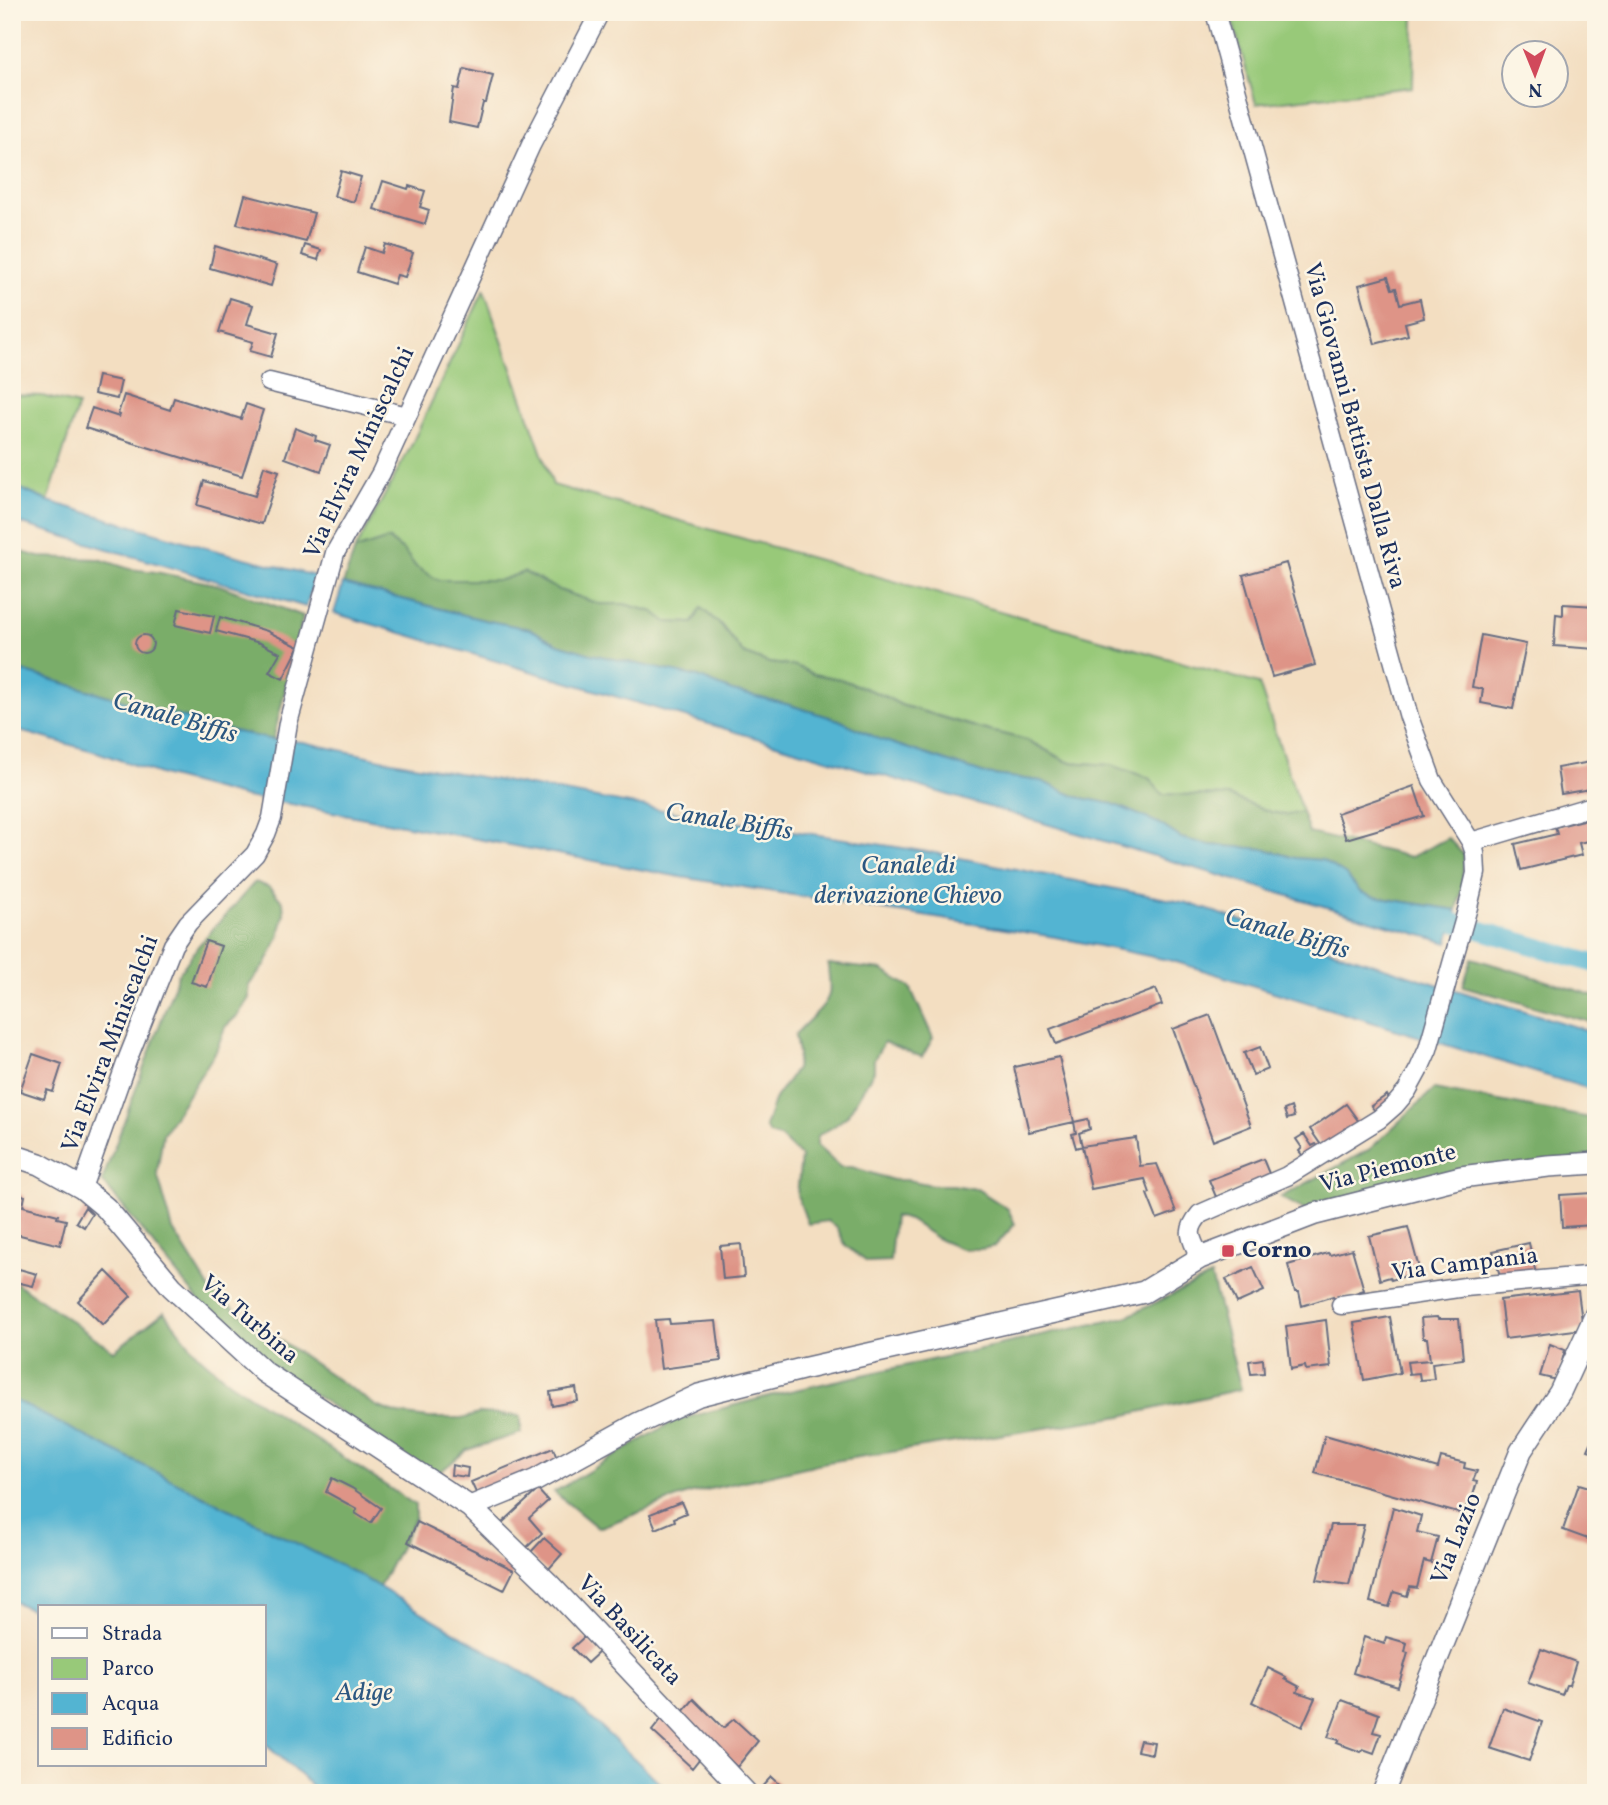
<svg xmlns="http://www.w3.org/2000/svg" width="1608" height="1805" font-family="Vollkorn,serif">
	<rect width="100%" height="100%" fill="#fcf5e5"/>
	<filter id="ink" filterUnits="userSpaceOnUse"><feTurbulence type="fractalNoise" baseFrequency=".0143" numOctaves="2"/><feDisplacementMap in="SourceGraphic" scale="14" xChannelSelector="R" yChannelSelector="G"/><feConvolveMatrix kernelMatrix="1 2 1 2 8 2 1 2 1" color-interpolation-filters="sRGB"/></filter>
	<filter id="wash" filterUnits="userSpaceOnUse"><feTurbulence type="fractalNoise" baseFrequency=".00686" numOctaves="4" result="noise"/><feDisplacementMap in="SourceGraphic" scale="28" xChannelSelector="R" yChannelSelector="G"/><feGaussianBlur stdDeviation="1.57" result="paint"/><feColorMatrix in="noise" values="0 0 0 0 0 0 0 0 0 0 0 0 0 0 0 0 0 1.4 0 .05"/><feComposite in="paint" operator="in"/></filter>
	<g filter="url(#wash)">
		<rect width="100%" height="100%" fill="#f3dec1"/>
		<path fill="#98c979" stroke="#5a7c6c" stroke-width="2" d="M 1230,12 L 1414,12 L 1413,87 L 1256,104 Z
			M 484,290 L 553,485 L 1259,684 L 1302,812 L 1288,815 L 1271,812 L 1228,796 L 1161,794 L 1149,778 L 1111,765 L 1068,762 L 1027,740 L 982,729 L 901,705 L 880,694 L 840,679 L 813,674 L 796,666 L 769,663 L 743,653 L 721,625 L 701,608 L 693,623 L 666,622 L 654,612 L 624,604 L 599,604 L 559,590 L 524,572 L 501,580 L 438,580 L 416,567 L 404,551 L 389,539 L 355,550 L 410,448 Z
			M 12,395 L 42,396 L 78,405 L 48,501 L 12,485 Z"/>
		<path fill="#7aad69" stroke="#4a6e64" stroke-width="2" d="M 388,539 L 404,551 L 416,567 L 438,580 L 501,580 L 524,572 L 559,590 L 599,604 L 624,604 L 654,612 L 667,622 L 693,623 L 701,608 L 721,625 L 743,653 L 769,663 L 796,666 L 813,674 L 840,679 L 880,694 L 901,705 L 982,729 L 1027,740 L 1068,762 L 1111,765 L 1149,778 L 1162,794 L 1229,796 L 1271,812 L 1288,815 L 1302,812 L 1309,833 L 1411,857 L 1448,838 L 1464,855 L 1462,887 L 1457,910 L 1374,897 L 1360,892 L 1346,875 L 1322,860 L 1295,858 L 1265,849 L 1209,845 L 1181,838 L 1158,823 L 1113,804 L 1077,797 L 1041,781 L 985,774 L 879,739 L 839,720 L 786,704 L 732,691 L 698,677 L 590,654 L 558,644 L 530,629 L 484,620 L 343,584 L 355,550 Z
			M 12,549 L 39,557 L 99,559 L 130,569 L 156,572 L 219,585 L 303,616 L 273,740 L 215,727 L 12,668 Z
			M 255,882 L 269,887 L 283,902 L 284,914 L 279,937 L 266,964 L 249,985 L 249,998 L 238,1015 L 225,1027 L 216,1051 L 163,1134 L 157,1173 L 173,1230 L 213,1294 L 376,1406 L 398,1414 L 429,1418 L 465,1418 L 481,1413 L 521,1416 L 521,1433 L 467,1450 L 434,1477 L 224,1332 L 102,1181 L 178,975 L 198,946 Z
			M 1472,958 L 1596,996 L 1596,1024 L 1463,986 Z
			M 828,964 L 882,970 L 910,987 L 933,1038 L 922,1057 L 884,1042 L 874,1060 L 874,1071 L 847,1116 L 833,1127 L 817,1136 L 817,1146 L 840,1167 L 852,1167 L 893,1180 L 908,1180 L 932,1185 L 953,1185 L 977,1189 L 1008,1209 L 1015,1224 L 995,1246 L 981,1249 L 961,1249 L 940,1240 L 909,1220 L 894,1216 L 890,1261 L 867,1262 L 846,1246 L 837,1228 L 828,1221 L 808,1224 L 797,1195 L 801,1157 L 780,1137 L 769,1134 L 765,1127 L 775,1098 L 796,1069 L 798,1055 L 795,1035 C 804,1023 826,1008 829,994 C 831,986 828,973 828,964 Z
			M 1434,1089 L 1596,1119 L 1596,1155 L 1306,1211 L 1281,1197 L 1370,1149 Z
			M 1211,1276 L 1241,1389 L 1122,1416 L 827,1462 L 688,1494 L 598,1528 L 554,1492 L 674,1421 L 781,1393 L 1126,1317 Z
			M 12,1280 L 114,1351 L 164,1312 L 198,1355 L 229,1382 L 415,1505 L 415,1518 L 376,1593 L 12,1456 Z"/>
		<path fill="#53b4d2" stroke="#377298" stroke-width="2" d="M 12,485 L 48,501 L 214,550 L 315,576 L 306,607 L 12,521 Z
			M 343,584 L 484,620 L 530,629 L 558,644 L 591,654 L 698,677 L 732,691 L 786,704 L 839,720 L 879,739 L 985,774 L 1041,781 L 1077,797 L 1113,804 L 1158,823 L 1181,838 L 1209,845 L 1265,849 L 1295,858 L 1322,860 L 1346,875 L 1360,892 L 1374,897 L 1457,910 L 1448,943 L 334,613 Z
			M 12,668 L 215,727 L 273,740 L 303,742 L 386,760 L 696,816 L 935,853 L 1187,903 L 1436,984 L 1596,1033 L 1596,1091 L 1173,961 L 1055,937 L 681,877 L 290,804 L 245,797 L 165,776 L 97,752 L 12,729 Z
			M 12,1399 L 357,1574 L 575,1703 L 671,1793 L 320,1793 L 264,1743 L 264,1607 L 40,1607 L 40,1613 L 12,1601 Z"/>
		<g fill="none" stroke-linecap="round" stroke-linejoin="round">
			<path stroke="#53b4d2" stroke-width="19" d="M 1446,920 L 1596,964"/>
		</g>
		<g id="blocks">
			<path fill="#de9487" d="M 464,68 L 493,75 L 486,103 L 483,103 L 477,128 L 449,122 L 454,88 L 459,89 Z
				M 341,171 L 361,177 L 354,202 L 334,196 Z
				M 383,181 L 408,189 L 409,186 L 425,191 L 420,207 L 429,210 L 425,224 L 374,209 Z
				M 245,195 L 314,213 L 306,242 L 237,224 Z
				M 385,244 L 413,253 L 405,277 L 397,275 L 394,284 L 357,272 L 365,247 L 382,253 Z
				M 305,245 L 321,250 L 318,260 L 302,255 Z
				M 215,246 L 277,265 L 271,286 L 210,268 Z
				M 1388,277 L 1392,289 L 1396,288 L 1400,304 L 1420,299 L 1424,318 L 1405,323 L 1408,335 L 1375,344 L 1359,285 Z
				M 230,298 L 253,305 L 247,324 L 278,333 L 271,357 L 250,351 L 253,342 L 219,332 Z
				M 98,376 L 121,381 L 117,399 L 94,394 Z
				M 124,395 L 170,410 L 174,398 L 241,419 L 246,404 L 263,410 L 242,476 L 85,428 L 92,408 L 119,417 L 120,415 L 118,414 Z
				M 295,428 L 316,436 L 315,440 L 330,445 L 321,471 L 285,458 Z
				M 264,466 L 279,471 L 262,524 L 197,505 L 204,481 L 255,496 Z
				M 1286,563 L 1315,665 L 1272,677 L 1243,575 Z
				M 1563,604 L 1596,606 L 1596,649 L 1554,646 L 1556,614 L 1563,615 Z
				M 179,609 L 214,616 L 210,633 L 175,625 Z
				M 220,617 L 267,631 L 299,647 L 283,679 L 269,672 L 280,653 L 260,643 L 216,631 Z
				M135 644a9 9 0 1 1 18 0a9 9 0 1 1-18 0Z
				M 1481,635 L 1526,644 L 1513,709 L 1481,703 L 1483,689 L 1472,687 Z
				M 1596,761 L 1596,788 L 1561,794 L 1557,768 Z
				M 1414,786 L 1424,816 L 1346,839 L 1337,813 Z
				M 1596,817 L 1596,839 L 1579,843 L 1582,855 L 1521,870 L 1515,844 L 1557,834 L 1555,827 Z
				M 206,941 L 221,946 L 207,987 L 191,982 Z
				M 1156,989 L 1162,1005 L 1056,1044 L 1050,1029 Z
				M 1210,1015 L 1251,1126 L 1213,1141 L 1173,1029 Z
				M 1260,1047 L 1268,1069 L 1253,1075 L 1244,1053 Z
				M 33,1054 L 62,1064 L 53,1092 L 47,1090 L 44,1099 L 20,1091 Z
				M 1059,1057 L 1074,1122 L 1029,1132 L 1014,1067 Z
				M 1387,1095 L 1390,1101 L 1375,1111 L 1371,1106 Z
				M 1346,1104 L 1359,1122 L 1323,1148 L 1310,1129 Z
				M 1291,1107 L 1294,1117 L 1287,1119 L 1284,1110 Z
				M 1088,1119 L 1090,1129 L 1079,1133 L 1082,1146 L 1136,1138 L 1140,1166 L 1157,1164 L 1176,1212 L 1157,1219 L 1147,1194 L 1150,1193 L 1145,1179 L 1091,1189 L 1082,1146 L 1076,1148 L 1072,1134 L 1076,1133 L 1074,1122 Z
				M 1304,1134 L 1312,1146 L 1316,1144 L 1321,1151 L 1307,1161 L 1299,1151 L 1302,1148 L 1296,1139 Z
				M 1263,1159 L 1270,1176 L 1216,1197 L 1209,1180 Z
				M 16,1193 L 25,1196 L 23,1206 L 58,1215 L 57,1218 L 66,1220 L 60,1245 L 12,1233 L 12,1203 Z
				M 1593,1193 L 1594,1225 L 1562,1227 L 1560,1195 Z
				M 85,1207 L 92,1214 L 84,1227 L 76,1222 Z
				M 1408,1227 L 1420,1272 L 1391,1280 L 1390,1277 L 1380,1280 L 1369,1236 Z
				M 1529,1243 L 1536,1274 L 1502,1283 L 1493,1251 Z
				M 741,1244 L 744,1277 L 723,1279 L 720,1246 Z
				M 1352,1249 L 1364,1290 L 1334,1300 L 1333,1296 L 1302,1306 L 1299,1292 L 1295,1292 L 1288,1265 L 1328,1253 L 1330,1255 Z
				M 1253,1267 L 1264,1291 L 1237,1303 L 1226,1279 Z
				M 19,1269 L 37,1274 L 33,1286 L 16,1282 Z
				M 106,1271 L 131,1296 L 103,1325 L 78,1301 Z
				M 1578,1291 L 1583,1329 L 1505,1339 L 1500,1300 Z
				M 1390,1317 L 1400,1373 L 1364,1380 L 1354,1323 Z
				M 1437,1317 L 1438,1319 L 1459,1319 L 1463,1359 L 1432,1363 L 1434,1379 L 1420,1380 L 1419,1373 L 1409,1374 L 1407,1362 L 1430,1360 L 1427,1338 L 1423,1338 L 1421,1318 Z
				M 669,1319 L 670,1324 L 716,1321 L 721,1361 L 661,1369 L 655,1320 Z
				M 1326,1320 L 1331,1367 L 1306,1370 L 1305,1366 L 1291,1369 L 1286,1326 Z
				M 1550,1344 L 1565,1350 L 1557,1380 L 1540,1376 Z
				M 1263,1359 L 1264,1373 L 1251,1374 L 1249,1361 Z
				M 576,1388 L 578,1401 L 552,1406 L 550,1392 Z
				M 1596,1432 L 1596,1453 L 1588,1450 Z
				M 1325,1435 L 1438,1468 L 1441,1457 L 1465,1463 L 1464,1468 L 1477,1471 L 1473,1481 L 1477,1482 L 1470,1505 L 1467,1504 L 1465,1515 L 1315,1473 Z
				M 553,1448 L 559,1464 L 477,1495 L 471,1482 Z
				M 452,1465 L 468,1468 L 467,1477 L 451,1475 Z
				M 332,1478 L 352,1488 L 381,1508 L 371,1523 L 355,1513 L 357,1509 L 326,1492 Z
				M 1579,1484 L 1596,1489 L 1596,1542 L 1563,1530 Z
				M 538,1490 L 548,1501 L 529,1518 L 542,1533 L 525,1549 L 502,1523 Z
				M 681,1502 L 686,1513 L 674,1518 L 675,1521 L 656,1529 L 650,1514 Z
				M 1393,1507 L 1421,1516 L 1417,1532 L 1438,1537 L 1431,1563 L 1424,1561 L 1417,1588 L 1410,1587 L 1407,1596 L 1394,1592 L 1389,1607 L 1370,1602 Z
				M 417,1522 L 514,1570 L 504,1590 L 408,1542 Z
				M 1331,1525 L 1364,1525 L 1349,1585 L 1317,1580 Z
				M 544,1538 L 562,1554 L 547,1571 L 529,1554 Z
				M 584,1637 L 599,1652 L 587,1663 L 572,1648 Z
				M 1364,1637 L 1384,1644 L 1386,1637 L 1407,1643 L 1405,1652 L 1408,1653 L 1398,1687 L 1353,1673 Z
				M 1541,1649 L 1576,1662 L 1569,1685 L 1566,1685 L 1562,1695 L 1528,1683 Z
				M 1268,1668 L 1286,1677 L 1285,1679 L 1300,1687 L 1297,1692 L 1315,1698 L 1302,1727 L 1252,1702 Z
				M 694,1699 L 723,1728 L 734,1719 L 758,1741 L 737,1767 L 681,1714 Z
				M 1342,1700 L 1379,1714 L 1373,1732 L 1381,1734 L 1374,1753 L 1363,1749 L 1361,1752 L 1337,1743 L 1339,1740 L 1328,1737 Z
				M 1503,1708 L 1542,1722 L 1529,1761 L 1489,1748 Z
				M 664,1716 L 703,1754 L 692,1768 L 652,1731 Z
				M 1140,1740 L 1154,1742 L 1152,1754 L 1137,1751 Z
				M 772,1777 L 789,1793 L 757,1793 Z"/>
		</g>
	</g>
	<g filter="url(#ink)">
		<use href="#blocks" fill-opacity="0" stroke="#676c81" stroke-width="2"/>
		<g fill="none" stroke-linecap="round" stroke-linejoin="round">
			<defs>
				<path id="minor" d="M 269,382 L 407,416
					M 1471,842 L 1596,805
					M 82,1188 L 128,1058 L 173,945 L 188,923 L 255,854 L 266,834 L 272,818 L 288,723 L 335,553 L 381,473 L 531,145 L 600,12
					M 1200,1258 C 1192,1238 1184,1233 1200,1214 L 1287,1176 L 1379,1119 L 1395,1105 L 1407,1091 L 1419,1069 L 1428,1049 L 1468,907 L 1476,873 L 1475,853 L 1471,842 L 1432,780 L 1409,717 L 1215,12
					M 1341,1305 L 1465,1287 L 1596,1275"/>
				<path id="tertiary" d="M 12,1155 L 39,1164 L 82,1188 L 106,1208 L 172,1287 L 264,1372 L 470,1507 L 548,1583 L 746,1793
					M 470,1507 L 536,1480 L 639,1423 L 699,1395 L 802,1369 L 1144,1292 L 1200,1258 L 1315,1214 L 1461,1177 L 1548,1166 L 1596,1163
					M 1383,1793 L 1521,1451 L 1560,1392 L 1596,1314"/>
			</defs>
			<use href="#minor" stroke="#676c81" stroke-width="21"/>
			<use href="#tertiary" stroke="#676c81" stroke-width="24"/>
			<use href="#minor" stroke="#fff" stroke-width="18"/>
			<use href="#tertiary" stroke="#fff" stroke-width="21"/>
		</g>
	</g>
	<rect fill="#d1495b" stroke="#fcf5e5" stroke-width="2.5" x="1221" y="1244" width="14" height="14" rx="3.5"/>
	<g text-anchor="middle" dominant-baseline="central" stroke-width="5" stroke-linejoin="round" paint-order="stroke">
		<g font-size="24" fill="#1b2f5e" stroke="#fcf5e5">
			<text transform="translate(1354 426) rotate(75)">Via Giovanni Battista Dalla Riva</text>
			<text transform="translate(360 453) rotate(-65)">Via Elvira Miniscalchi</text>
			<text transform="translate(111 1044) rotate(-69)">Via Elvira Miniscalchi</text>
			<text transform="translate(1388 1169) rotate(-14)">Via Piemonte</text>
			<text transform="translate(1465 1265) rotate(-7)">Via Campania</text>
			<text transform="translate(249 1320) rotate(41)">Via Turbina</text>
			<text transform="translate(1457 1539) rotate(-68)">Via Lazio</text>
			<text transform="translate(629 1631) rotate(47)">Via Basilicata</text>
		</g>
		<g font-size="24" font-weight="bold" fill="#1b2f5e" stroke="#fcf5e5" text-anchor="start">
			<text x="1242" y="1251">Corno</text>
		</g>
		<g font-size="26" font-style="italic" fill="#2c5781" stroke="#fcf5e5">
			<text transform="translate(175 718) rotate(16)">Canale Biffis</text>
			<text transform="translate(729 822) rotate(9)">Canale Biffis</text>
			<text x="908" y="866">Canale di<tspan x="908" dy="30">derivazione Chievo</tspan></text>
			<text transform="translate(1287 934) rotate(16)">Canale Biffis</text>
			<text x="364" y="1693">Adige</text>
		</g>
	</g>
	<rect width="1608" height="1805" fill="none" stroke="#fcf5e5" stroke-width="42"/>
	<rect x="38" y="1605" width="228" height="161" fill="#fcf5e5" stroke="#a2a6af" stroke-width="2"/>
	<rect x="52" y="1628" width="35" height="10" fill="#ffffff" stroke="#a2a6af" stroke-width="2"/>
	<text x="102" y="1640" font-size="21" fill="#1b2f5e">Strada</text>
	<rect x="52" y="1658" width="35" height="21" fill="#98c979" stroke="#a2a6af" stroke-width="2"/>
	<text x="102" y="1675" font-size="21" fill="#1b2f5e">Parco</text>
	<rect x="52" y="1693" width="35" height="21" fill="#53b4d2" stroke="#a2a6af" stroke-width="2"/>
	<text x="102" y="1710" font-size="21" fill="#1b2f5e">Acqua</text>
	<rect x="52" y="1728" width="35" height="21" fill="#de9487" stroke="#a2a6af" stroke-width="2"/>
	<text x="102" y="1745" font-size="21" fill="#1b2f5e">Edificio</text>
	<g transform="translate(1535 74) rotate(179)"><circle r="33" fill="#fcf5e5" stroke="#a2a6af" stroke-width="2"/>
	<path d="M0-5L12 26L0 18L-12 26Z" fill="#d1495b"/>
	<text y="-10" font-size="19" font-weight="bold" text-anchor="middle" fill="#1b2f5e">N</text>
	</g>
</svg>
